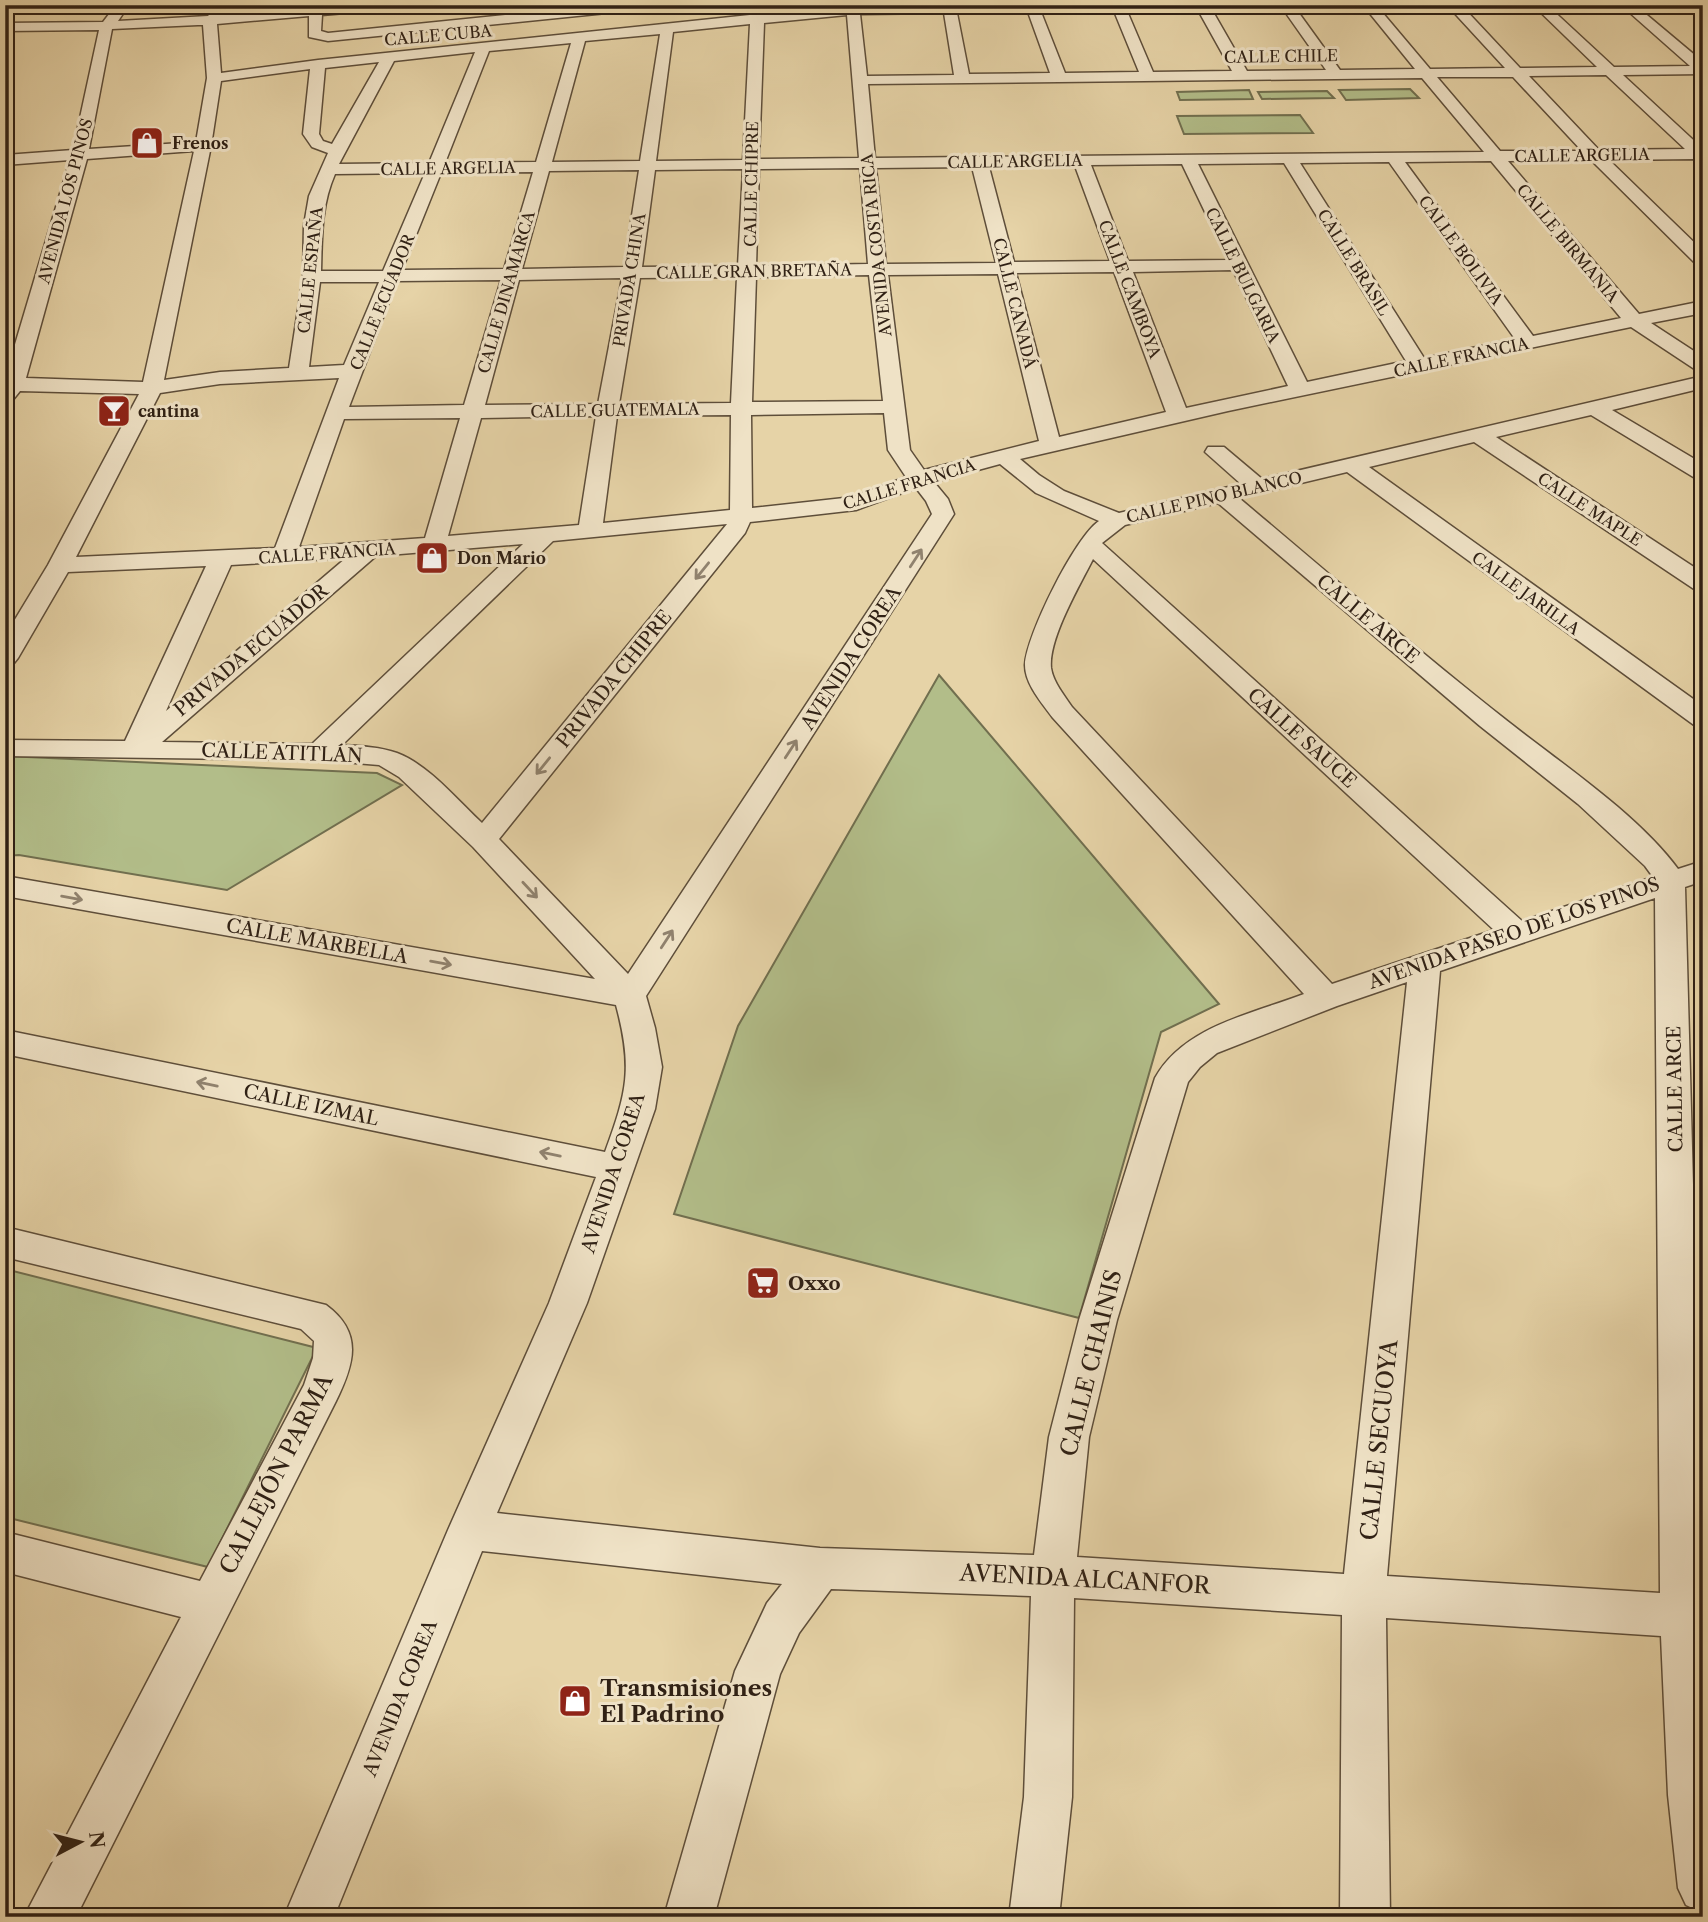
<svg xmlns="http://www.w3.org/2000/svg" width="1708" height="1922" font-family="'Libre Caslon Text',serif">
	<rect width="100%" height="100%" fill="#e6d3a7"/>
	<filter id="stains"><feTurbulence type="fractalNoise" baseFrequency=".00286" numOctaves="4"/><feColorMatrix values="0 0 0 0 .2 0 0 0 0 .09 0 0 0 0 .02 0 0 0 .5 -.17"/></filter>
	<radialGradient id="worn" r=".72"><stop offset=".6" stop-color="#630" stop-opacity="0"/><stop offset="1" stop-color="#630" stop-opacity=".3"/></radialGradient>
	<path fill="#b2bd89" stroke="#716f4f" stroke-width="2" d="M 1410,89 L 1419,98 L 1346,100 L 1339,90 Z
		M 1249,90 L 1253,99 L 1180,100 L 1177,92 Z
		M 1327,91 L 1334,98 L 1262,99 L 1258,92 Z
		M 1300,115 L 1313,133 L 1184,134 L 1177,116 Z
		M 939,675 L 1219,1004 L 1161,1032 L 1079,1318 L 674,1214 L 738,1026 Z
		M 5,756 L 377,773 L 402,785 L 227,890 L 19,855 L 5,856 Z
		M 5,1269 L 317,1348 L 208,1567 L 5,1517 Z"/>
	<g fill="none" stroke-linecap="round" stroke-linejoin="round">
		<defs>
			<path id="minor" d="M 116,5 L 129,5 L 118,21 L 208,16 L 218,5 L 231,5 L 223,15 L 312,8 L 313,5 L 397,5 L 391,9 L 322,15 L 321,31 L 328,33 L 604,5 L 652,5 L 646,9 L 328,41 L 309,37 L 309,16 L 217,24 L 221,73 L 318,60 L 846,5 L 1342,5 L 1336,9 L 1296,9 L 1340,70 L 1415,69 L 1363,5 L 1376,5 L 1430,69 L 1505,68 L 1447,5 L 1461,5 L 1520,68 L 1597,67 L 1533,5 L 1547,5 L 1614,67 L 1690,66 L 1621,5 L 1635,5 L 1703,62 L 1703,74 L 1623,75 L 1703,149 L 1703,163 L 1695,159 L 1609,160 L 1703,251 L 1703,266 L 1697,265 L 1591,160 L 1508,161 L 1639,314 L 1703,301 L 1703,313 L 1651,323 L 1703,357 L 1703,372 L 1696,370 L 1631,327 L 1228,411 L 1020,459 L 1039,475 L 1064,491 L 1119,513 L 1241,484 L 1205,452 L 1208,447 L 1224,447 L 1262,479 L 1703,376 L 1703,388 L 1612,410 L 1703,464 L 1703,480 L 1695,478 L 1591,415 L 1496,437 L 1703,573 L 1703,591 L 1694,589 L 1474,442 L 1369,467 L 1703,706 L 1703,727 L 1694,725 L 1347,472 L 1239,498 C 1326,571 1412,646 1501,716 C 1556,760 1637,813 1678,869 L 1703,861 L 1703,881 L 1685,887 L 1703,1557 L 1703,1913 L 1686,1905 L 1678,1888 L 1668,1795 L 1661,1636 L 1386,1618 L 1390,1917 L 1340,1917 L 1342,1615 L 1074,1598 L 1072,1797 L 1059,1917 L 1009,1917 L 1024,1797 L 1031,1596 L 831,1589 L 799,1633 L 780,1674 L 714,1917 L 664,1917 L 735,1671 L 767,1603 L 782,1584 L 482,1551 L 334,1917 L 284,1917 L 448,1530 L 549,1303 L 596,1177 L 5,1054 L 5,1030 L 605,1152 C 627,1092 633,1068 616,1005 L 5,896 L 5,876 L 595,979 L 473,847 L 399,777 L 379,765 L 319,760 L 5,756 L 5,740 L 125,741 L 206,566 L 68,572 L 18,658 L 14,663 L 5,666 L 5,636 L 48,565 L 139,394 L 20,391 L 12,401 L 5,403 L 5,378 L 70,160 L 5,165 L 5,155 L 73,150 L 99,30 L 5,31 L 5,23 L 103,22 ZM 1283,9 L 1326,70 L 1247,71 L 1212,10 ZM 1198,10 L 1232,71 L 1153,72 L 1127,11 ZM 1114,11 L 1139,72 L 1065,73 L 1041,12 ZM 1028,12 L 1050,73 L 969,74 L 957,13 ZM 944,13 L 954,75 L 867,76 L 860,14 ZM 847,15 L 859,158 L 759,159 L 764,23 ZM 750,24 L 743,160 L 656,161 L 673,32 ZM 198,25 L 203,25 L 207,78 L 196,142 L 89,149 L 112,29 ZM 660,34 L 640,161 L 552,162 L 585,41 ZM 571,43 L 536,162 L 445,163 L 489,51 ZM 475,52 L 429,163 L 339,164 L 394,61 ZM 379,62 L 332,144 L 323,141 L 319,134 L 325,68 ZM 310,69 L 303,134 L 312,147 L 328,153 L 309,196 L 304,225 L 303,277 L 289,368 L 220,372 L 164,380 L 211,146 L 221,81 ZM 1606,75 L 1685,149 L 1599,150 L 1529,76 ZM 1437,77 L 1513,77 L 1582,151 L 1500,151 ZM 1422,78 L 1484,152 L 875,158 L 868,84 ZM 194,151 L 143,382 L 26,378 L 87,159 ZM 1491,161 L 1621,318 L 1533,336 L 1405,162 ZM 1389,162 L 1515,339 L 1424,358 L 1300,163 ZM 1284,163 L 1406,361 L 1307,382 L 1198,164 ZM 1182,164 L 1228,260 L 1128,261 L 1091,165 ZM 1075,166 L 1110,261 L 1014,262 L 989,167 ZM 972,167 L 996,263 L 886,264 L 876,168 ZM 860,168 L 868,264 L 756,266 L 759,169 ZM 743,169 L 738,266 L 642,267 L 655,170 ZM 639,170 L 624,267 L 522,269 L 549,171 ZM 533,172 L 504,269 L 402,270 L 441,173 ZM 425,173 L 383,271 L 321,271 C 322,237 321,206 335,174 ZM 1233,270 L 1288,386 L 1186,408 L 1133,272 ZM 1114,272 L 1166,412 L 1059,437 L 1016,273 ZM 998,274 L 1039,441 L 924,470 L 910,450 L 888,275 ZM 869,275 L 883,401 L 752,402 L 756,277 ZM 737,277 L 731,403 L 619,404 L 640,278 ZM 622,278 L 598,404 L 485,405 L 519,280 ZM 501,280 L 464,405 L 349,407 L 397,281 ZM 320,282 L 379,282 L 344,365 L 309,367 ZM 339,378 L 275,548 L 76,557 L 160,393 L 220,384 ZM 884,413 L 888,450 L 906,477 L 853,497 L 752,508 L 751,415 ZM 731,415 L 730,510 L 603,523 L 617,416 ZM 596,416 L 579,525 L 448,536 L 481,418 ZM 460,418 L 425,538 L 299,547 L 344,419 ZM 1000,464 L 1036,493 L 1099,521 C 1075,537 1026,636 1025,665 C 1025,684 1042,703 1053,718 L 1304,994 C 1252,1014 1184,1026 1155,1078 L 1079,1320 L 1049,1437 L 1034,1555 L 820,1548 L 497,1513 L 587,1303 L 655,1109 L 662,1067 L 655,1028 L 646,996 L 954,514 L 948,499 L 934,482 ZM 916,488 L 926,501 L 932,514 L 628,974 L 499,839 L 745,533 L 750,522 L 856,510 ZM 1218,503 L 1480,726 L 1578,804 L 1645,866 L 1653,877 L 1522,921 L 1102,543 L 1125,525 ZM 727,524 L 482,823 C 457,800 429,765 397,753 C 380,747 360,746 342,745 L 553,541 ZM 523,544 L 312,744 L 162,742 L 376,556 ZM 346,558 L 166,711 L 231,565 ZM 1093,559 L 1494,930 L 1332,984 L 1072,707 C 1064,695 1053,682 1051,668 C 1048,639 1080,585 1093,559 ZM 1655,898 L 1660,1593 L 1387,1576 L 1440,971 ZM 1407,982 L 1344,1574 L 1077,1557 L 1089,1437 L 1117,1320 L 1188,1082 L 1200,1067 L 1217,1053 L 1337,1006 Z
				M 5,1227 L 326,1305 C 364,1333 354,1364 336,1401 L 76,1917 L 24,1917 L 181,1617 L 5,1572 L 5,1532 L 200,1581 L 304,1385 L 313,1358 L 314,1341 L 301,1329 L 5,1257 Z"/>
			<path id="major" d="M 1680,5 L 1703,5 L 1703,14 L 1682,8 Z"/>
		</defs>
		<use href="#minor" stroke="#5e4e3a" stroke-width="3"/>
		<use href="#major" stroke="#302115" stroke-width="4"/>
		<use href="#minor" fill="#efe2c6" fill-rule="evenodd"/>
		<use href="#major" fill="#e6d3a7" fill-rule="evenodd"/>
	</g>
	<defs><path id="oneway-shaft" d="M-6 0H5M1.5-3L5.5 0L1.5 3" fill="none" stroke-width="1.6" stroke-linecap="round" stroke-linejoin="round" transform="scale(1.75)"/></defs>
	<g stroke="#90826e">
		<use href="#oneway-shaft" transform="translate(916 558) rotate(-57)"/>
		<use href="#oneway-shaft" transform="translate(702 571) rotate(129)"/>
		<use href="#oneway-shaft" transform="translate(791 749) rotate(-57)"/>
		<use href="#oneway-shaft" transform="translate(543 766) rotate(129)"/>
		<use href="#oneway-shaft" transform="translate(530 890) rotate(47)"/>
		<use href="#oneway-shaft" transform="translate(72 898) rotate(10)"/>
		<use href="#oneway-shaft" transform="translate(667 939) rotate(-57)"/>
		<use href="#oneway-shaft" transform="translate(441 963) rotate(10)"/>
		<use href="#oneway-shaft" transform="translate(207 1084) rotate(-168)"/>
		<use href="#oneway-shaft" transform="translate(550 1154) rotate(-168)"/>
	</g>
	<defs>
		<symbol id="shop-square" viewBox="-11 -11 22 22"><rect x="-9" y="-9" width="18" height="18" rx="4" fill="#8f2418" stroke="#efe2c6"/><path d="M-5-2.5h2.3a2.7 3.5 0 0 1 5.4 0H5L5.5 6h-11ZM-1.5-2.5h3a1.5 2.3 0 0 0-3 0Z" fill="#fff"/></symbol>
		<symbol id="bar-square" viewBox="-11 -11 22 22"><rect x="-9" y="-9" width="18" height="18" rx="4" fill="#8f2418" stroke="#efe2c6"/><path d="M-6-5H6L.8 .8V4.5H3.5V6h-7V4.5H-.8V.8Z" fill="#fff"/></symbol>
		<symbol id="supermarket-square" viewBox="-11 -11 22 22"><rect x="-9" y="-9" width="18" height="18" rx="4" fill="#8f2418" stroke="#efe2c6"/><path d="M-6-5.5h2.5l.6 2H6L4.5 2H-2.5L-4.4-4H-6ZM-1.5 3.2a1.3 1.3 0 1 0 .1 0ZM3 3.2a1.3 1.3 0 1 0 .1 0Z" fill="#fff"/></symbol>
	</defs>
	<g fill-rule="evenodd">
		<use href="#shop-square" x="128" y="124" width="38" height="38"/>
		<use href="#bar-square" x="95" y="392" width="38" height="38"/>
		<use href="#shop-square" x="413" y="539" width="38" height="38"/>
		<use href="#supermarket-square" x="744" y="1264" width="38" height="38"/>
		<use href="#shop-square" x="556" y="1682" width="38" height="38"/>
	</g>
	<g text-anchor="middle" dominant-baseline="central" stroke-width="6" stroke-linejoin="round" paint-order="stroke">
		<g font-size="16" fill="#302115" stroke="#efe2c6">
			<text transform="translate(438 35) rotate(-5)">CALLE CUBA</text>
			<text transform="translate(1281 56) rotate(-1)">CALLE CHILE</text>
			<text transform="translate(1582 155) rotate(-1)">CALLE ARGELIA</text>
			<text transform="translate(1015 161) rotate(-1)">CALLE ARGELIA</text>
			<text transform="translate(448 168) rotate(-1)">CALLE ARGELIA</text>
			<text transform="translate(751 184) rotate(-89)">CALLE CHIPRE</text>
			<text transform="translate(65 201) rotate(-75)">AVENIDA LOS PINOS</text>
			<text transform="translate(1568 243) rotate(50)">CALLE BIRMANIA</text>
			<text transform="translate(876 245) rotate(-96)">AVENIDA COSTA RICA</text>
			<text transform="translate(1461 250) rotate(54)">CALLE BOLIVIA</text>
			<text transform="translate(1354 262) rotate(58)">CALLE BRASIL</text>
			<text transform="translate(310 270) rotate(-84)">CALLE ESPAÑA</text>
			<text transform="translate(754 271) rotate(-1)">CALLE GRAN BRETAÑA</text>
			<text transform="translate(1243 275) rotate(64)">CALLE BULGARIA</text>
			<text transform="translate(629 280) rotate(-81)">PRIVADA CHINA</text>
			<text transform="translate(1130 289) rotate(69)">CALLE CAMBOYA</text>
			<text transform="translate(506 292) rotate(-74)">CALLE DINAMARCA</text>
			<text transform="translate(382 302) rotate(-68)">CALLE ECUADOR</text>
			<text transform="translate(1015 303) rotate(76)">CALLE CANADÁ</text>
			<text transform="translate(1461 357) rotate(-12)">CALLE FRANCIA</text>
			<text transform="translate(615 410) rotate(-1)">CALLE GUATEMALA</text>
			<text transform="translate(909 484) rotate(-17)">CALLE FRANCIA</text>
			<text transform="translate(1214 497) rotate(-13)">CALLE PINO BLANCO</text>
			<text transform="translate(1590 509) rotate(33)">CALLE MAPLE</text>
			<text transform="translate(327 553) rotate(-4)">CALLE FRANCIA</text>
			<text transform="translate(1526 593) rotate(36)">CALLE JARILLA</text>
		</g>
		<g font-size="16" font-weight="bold" fill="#302115" stroke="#efe2c6" text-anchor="start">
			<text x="172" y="143">Frenos</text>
			<text x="138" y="411">cantina</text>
			<text x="457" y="558">Don Mario</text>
		</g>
		<g font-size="19" fill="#302115" stroke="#efe2c6">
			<text transform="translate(1368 619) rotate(40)">CALLE ARCE</text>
			<text transform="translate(251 650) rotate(-40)">PRIVADA ECUADOR</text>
			<text transform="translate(851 658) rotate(-57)">AVENIDA COREA</text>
			<text transform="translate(614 679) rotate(-51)">PRIVADA CHIPRE</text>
			<text transform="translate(1302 738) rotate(42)">CALLE SAUCE</text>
			<text transform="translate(282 753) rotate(2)">CALLE ATITLÁN</text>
			<text transform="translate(1514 933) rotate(-19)">AVENIDA PASEO DE LOS PINOS</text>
			<text transform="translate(317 941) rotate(10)">CALLE MARBELLA</text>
			<text transform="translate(1675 1089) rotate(-91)">CALLE ARCE</text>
			<text transform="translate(311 1105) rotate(12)">CALLE IZMAL</text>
			<text transform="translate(613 1173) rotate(-72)">AVENIDA COREA</text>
			<text transform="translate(400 1698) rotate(-68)">AVENIDA COREA</text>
		</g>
		<g font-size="19" font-weight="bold" fill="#302115" stroke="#efe2c6" text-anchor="start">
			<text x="788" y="1283">Oxxo</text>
		</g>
		<g font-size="23" fill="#302115" stroke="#efe2c6">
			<text transform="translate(1091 1363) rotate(-76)">CALLE CHAINIS</text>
			<text transform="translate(1379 1440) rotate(-84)">CALLE SECUOYA</text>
			<text transform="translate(276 1474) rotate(-63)">CALLEJÓN PARMA</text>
			<text transform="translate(1085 1579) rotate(3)">AVENIDA ALCANFOR</text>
		</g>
		<g font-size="23" font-weight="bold" fill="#302115" stroke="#efe2c6" text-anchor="start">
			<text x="600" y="1688">Transmisiones<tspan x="600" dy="26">El Padrino</tspan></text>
		</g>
	</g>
	<rect width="1708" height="1922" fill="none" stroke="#e6d3a7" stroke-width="28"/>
	<rect x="7" y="7" width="1694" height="1908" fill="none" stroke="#302115" stroke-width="3.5"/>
	<rect x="14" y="14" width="1680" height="1894" fill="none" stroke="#302115" stroke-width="2"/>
	<g transform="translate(80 1842) rotate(83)" stroke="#efe2c6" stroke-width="5" paint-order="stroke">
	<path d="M0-5L12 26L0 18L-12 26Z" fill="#302115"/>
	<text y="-10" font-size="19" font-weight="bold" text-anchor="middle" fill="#302115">N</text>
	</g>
	<rect width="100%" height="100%" filter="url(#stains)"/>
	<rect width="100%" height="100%" fill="url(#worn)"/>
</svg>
